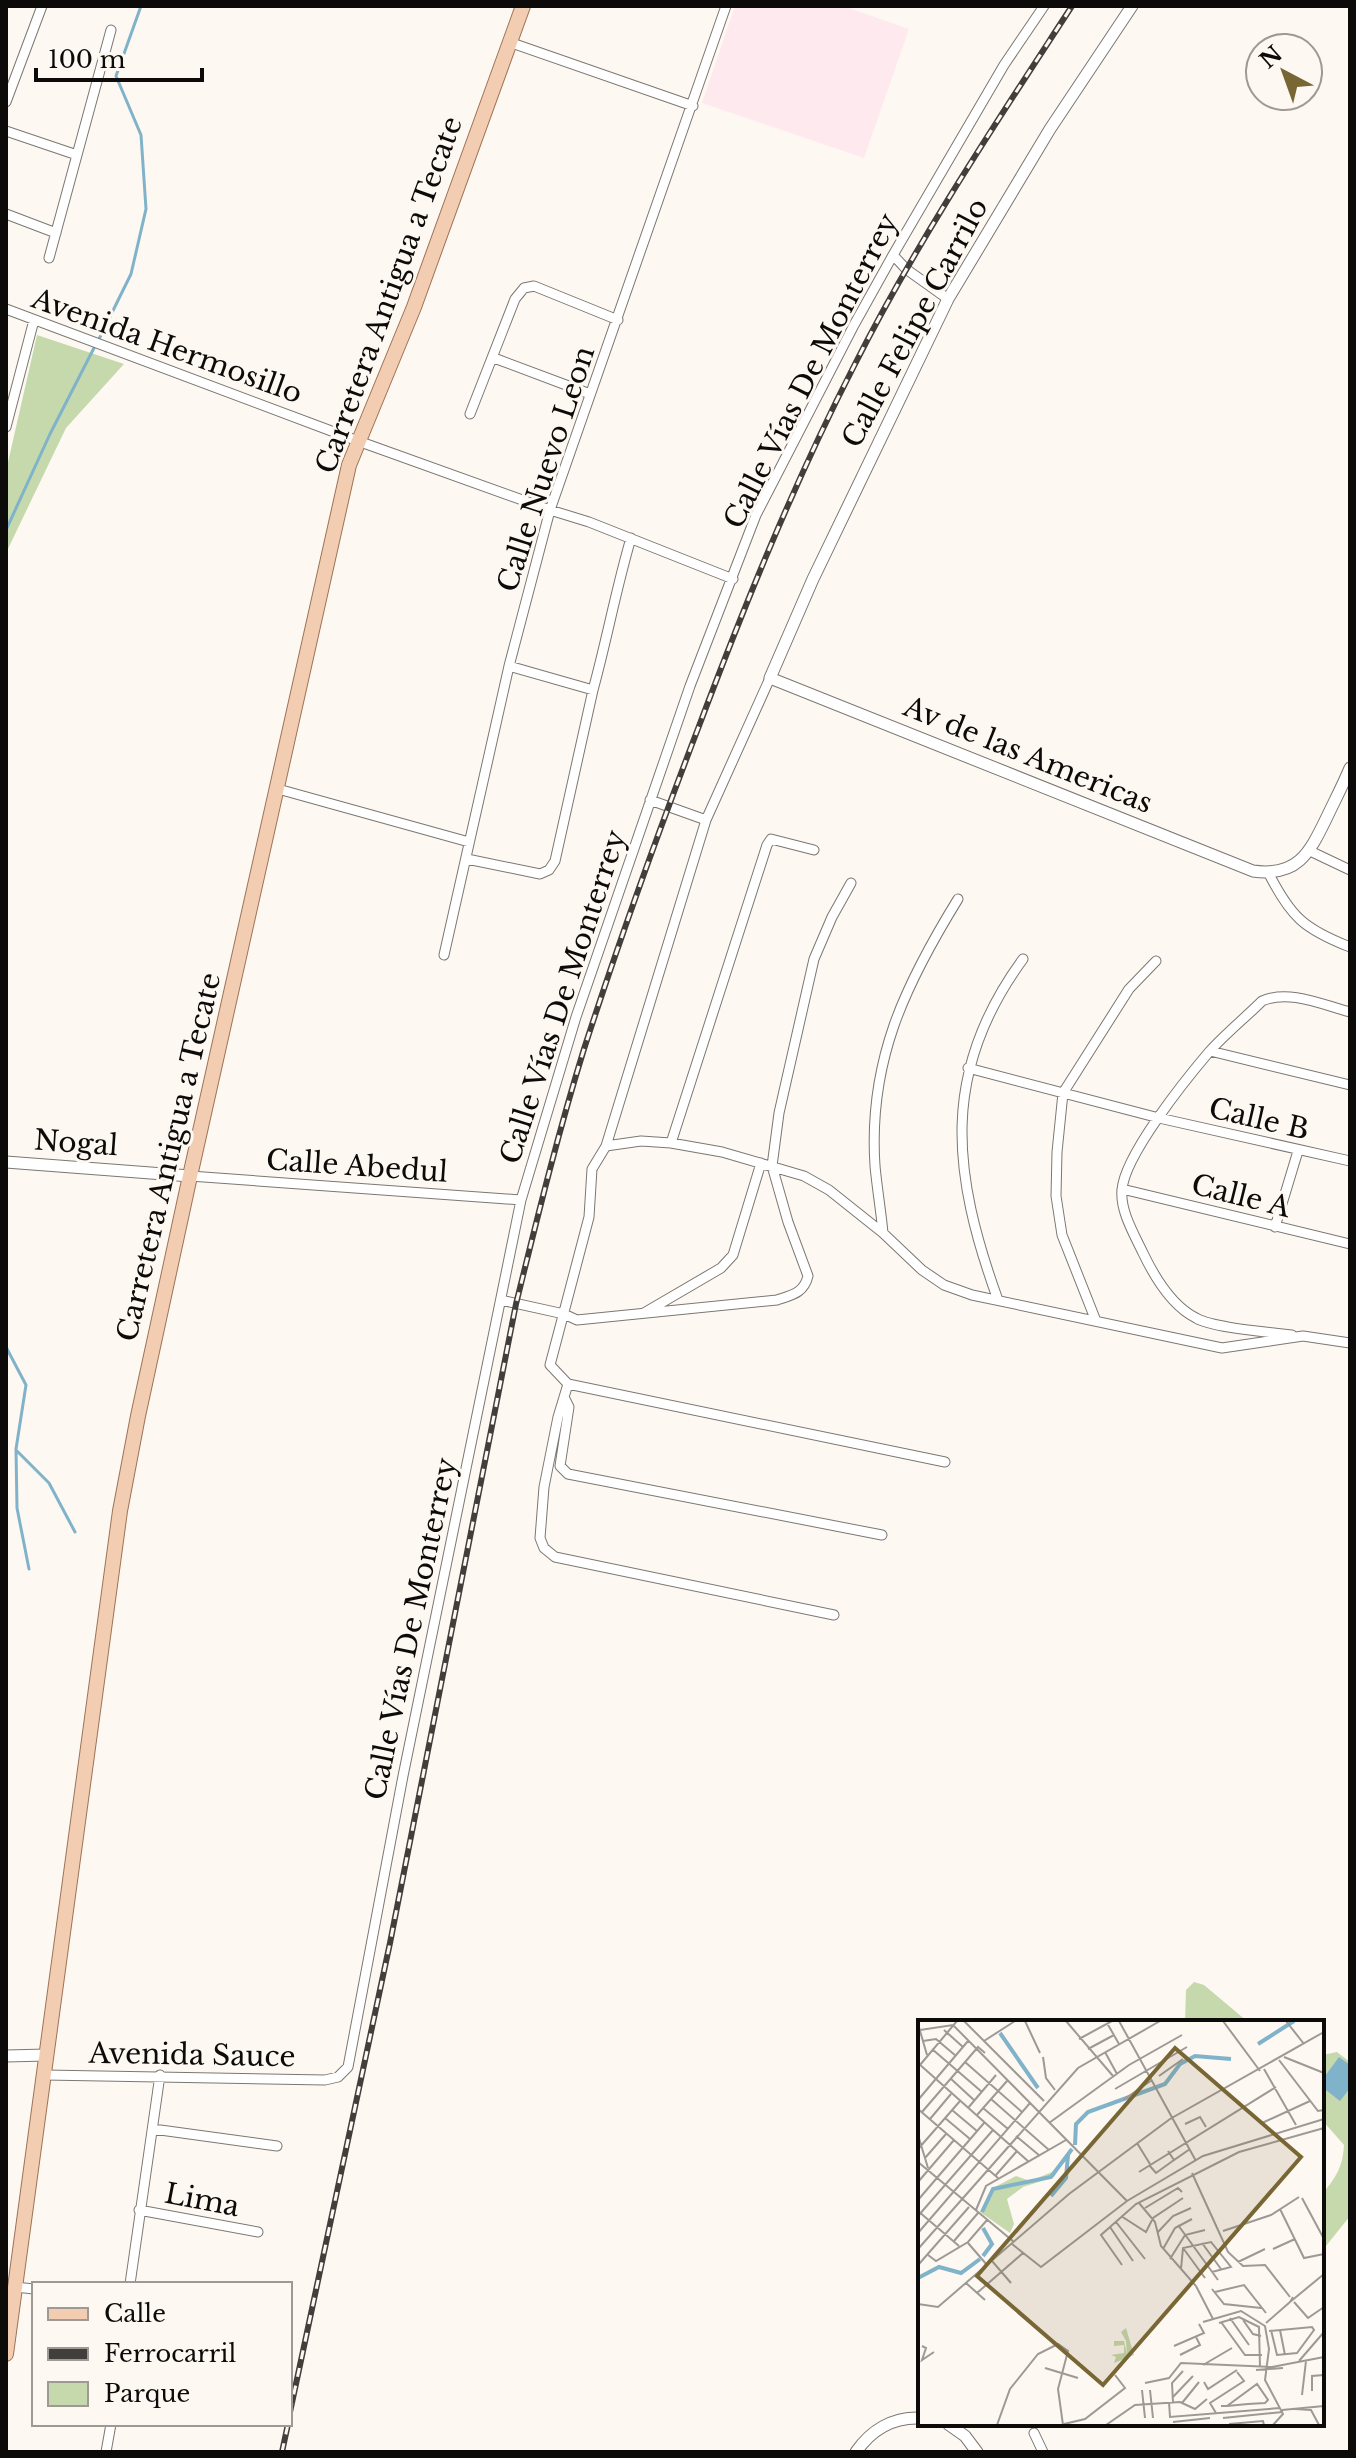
<svg xmlns="http://www.w3.org/2000/svg" width="1356" height="2458" font-family="'Libre Baskerville',serif">
	<rect width="100%" height="100%" fill="#fef8f2"/>
	<path fill="#fee9ee" d="M 735,6 L 843,6 L 909,29 L 864,158 L 702,103 Z"/>
	<path fill="#c6d9ad" d="M 37,335 L 124,364 L 66,428 L 6,553 L 6,471 Z
		M 1194,1982 L 1204,1985 L 1248,2022 L 1185,2022 L 1186,1990 Z
		M 1337,2052 L 1350,2062 L 1350,2216 L 1322,2251 L 1322,2194 C 1336,2178 1343,2166 1344,2145 L 1322,2120 L 1322,2055 Z"/>
	<path fill="#80b3c9" d="M 1339,2057 L 1350,2065 L 1350,2088 L 1340,2101 L 1322,2087 L 1322,2080 Z"/>
	<g fill="none" stroke-linecap="round" stroke-linejoin="round">
		<path stroke="#80b3c9" stroke-width="3" d="M 99,339 L 131,274 L 146,209 L 141,135 L 116,76 L 141,6
			M 6,530 L 50,434 L 95,346
			M 6,1347 L 26,1385 L 16,1449 L 17,1508 L 29,1569
			M 17,1451 L 49,1483 L 75,1532"/>
		<defs>
			<path id="minor" d="M 509,42 L 693,106
				M 6,102 L 42,6
				M 6,131 L 77,155
				M 6,214 L 56,233
				M 893,255 L 906,269 L 948,299
				M 49,258 L 111,30
				M 6,309 L 358,441 L 550,510 L 589,522 L 733,579
				M 494,358 L 590,394
				M 470,414 L 515,299 L 524,288 L 534,286 L 618,320
				M 6,427 L 34,320
				M 509,666 L 593,690 C 607,639 616,589 631,538
				M 770,678 L 706,820 L 606,1146 L 592,1169 L 589,1217 L 550,1365 L 568,1384 L 558,1417 L 544,1487 L 540,1538 L 544,1548 L 555,1557 L 834,1615
				M 278,789 L 469,842
				M 650,800 L 706,820
				M 1310,851 L 1350,870
				M 467,859 L 540,874 L 549,870 L 555,861 L 593,690
				M 1269,874 C 1291,917 1304,929 1350,947
				M 444,955 L 509,666 L 550,510 L 726,6
				M 1210,1051 L 1350,1085
				M 968,1068 L 1159,1118 L 1350,1161
				M 671,1143 L 767,845 L 771,839 L 814,850
				M 606,1146 L 641,1141 L 671,1143 L 722,1152 L 804,1176 L 829,1190 L 883,1233 L 922,1270 L 944,1285 L 972,1295 L 1222,1348 L 1303,1336 L 1350,1343
				M 190,1176 L 521,1200
				M 1122,1189 L 1350,1244
				M 1275,1227 L 1298,1151
				M 883,1233 C 881,1211 877,1188 875,1166 C 868,1061 905,985 958,899
				M 501,1300 L 564,1314 L 577,1320 L 777,1300 C 792,1295 804,1293 808,1276 L 788,1222 L 772,1166 L 779,1113 L 814,959 L 832,917 L 851,883
				M 998,1300 C 952,1173 940,1072 1023,959
				M 644,1313 L 721,1268 L 733,1255 L 761,1163
				M 1096,1321 L 1062,1235 L 1056,1196 L 1057,1152 L 1063,1093 L 1129,989 L 1156,961
				M 1292,1335 C 1270,1332 1213,1328 1196,1318 C 1172,1306 1154,1276 1143,1253 C 1134,1234 1120,1211 1122,1190 C 1124,1156 1186,1079 1209,1052 C 1225,1034 1245,1018 1262,1001 C 1289,989 1323,1005 1350,1012
				M 568,1384 L 945,1462
				M 565,1399 L 569,1407 L 560,1466 L 568,1474 L 882,1535
				M 45,2075 L 325,2080 L 338,2077 L 348,2067 L 403,1776 L 521,1200 L 576,1017 L 690,686 L 756,515 L 854,325 L 893,255 L 1004,65 L 1044,6
				M 153,2129 L 277,2146
				M 139,2210 L 258,2232
				M 130,2284 L 160,2075
				M 15,2287 L 34,2289
				M 1034,2433 L 1043,2452
				M 106,2452 L 111,2424"/>
			<path id="tertiary" d="M 1132,6 L 1050,129 L 948,299 L 813,579 L 770,678 L 1253,871 C 1297,877 1309,854 1326,819 C 1334,802 1343,785 1350,768
				M 6,1162 L 190,1176
				M 6,2056 L 47,2055
				M 948,2424 L 965,2436 L 977,2452
				M 856,2452 C 871,2430 893,2417 920,2418"/>
			<path id="primary" d="M 6,2354 L 120,1511 L 138,1416 L 190,1176 L 349,465 L 414,307 L 523,6"/>
		</defs>
		<use href="#minor" stroke="#7c7772" stroke-width="11"/>
		<use href="#tertiary" stroke="#7c7772" stroke-width="13"/>
		<use href="#primary" stroke="#9d7356" stroke-width="16"/>
		<use href="#minor" stroke="#fff" stroke-width="9"/>
		<use href="#tertiary" stroke="#fff" stroke-width="11"/>
		<use href="#primary" stroke="#f2cdb2" stroke-width="14"/>
		<defs>
			<path id="rail" d="M 290,2412 L 390,1943 L 516,1304 C 537,1219 558,1133 584,1049 C 619,941 658,833 699,726 C 745,604 794,483 854,366 C 917,241 996,123 1072,6
				M 282,2452 L 288,2424"/>
		</defs>
		<use href="#rail" stroke="#413e3b" stroke-width="6"/>
		<use href="#rail" stroke="#fef8f2" stroke-width="3" stroke-dasharray="9" stroke-linecap="butt"/>
	</g>
	<g text-anchor="middle" dominant-baseline="central" stroke-width="6" stroke-linejoin="round" paint-order="stroke">
		<g font-size="28" fill="#0d0b09" stroke="#fef8f2">
			<text transform="translate(389 295) rotate(-70)">Carretera Antigua a Tecate</text>
			<text transform="translate(915 323) rotate(-62)">Calle Felipe Carrilo</text>
			<text transform="translate(167 346) rotate(20)">Avenida Hermosillo</text>
			<text transform="translate(811 371) rotate(-63)">Calle Vías De Monterrey</text>
			<text transform="translate(546 469) rotate(-72)">Calle Nuevo Leon</text>
			<text transform="translate(1028 755) rotate(22)">Av de las Americas</text>
			<text transform="translate(563 997) rotate(-72)">Calle Vías De Monterrey</text>
			<text transform="translate(1259 1119) rotate(13)">Calle B</text>
			<text transform="translate(76 1143) rotate(4)">Nogal</text>
			<text transform="translate(169 1157) rotate(-77)">Carretera Antigua a Tecate</text>
			<text transform="translate(357 1166) rotate(4)">Calle Abedul</text>
			<text transform="translate(1241 1196) rotate(14)">Calle A</text>
			<text transform="translate(411 1629) rotate(-78)">Calle Vías De Monterrey</text>
			<text transform="translate(192 2055) rotate(1)">Avenida Sauce</text>
			<text transform="translate(202 2200) rotate(11)">Lima</text>
		</g>
	</g>
	<g transform="translate(918 2020)">
		<rect width="406" height="406" fill="#fef8f2"/>
		<path d="M 153,129 L 136,157 L 105,167 L 89,179 L 96,204 L 92,213 L 62,192 L 75,168 L 98,156 L 112,161 L 134,152 ZM 208,308 L 216,335 L 196,343 L 198,337 L 193,335 L 206,333 L 206,325 L 196,326 L 196,321 L 206,321 L 209,335 L 208,321 L 203,312 Z" fill="#c6d9ad"/>
		<path fill="none" stroke="#80b3c9" stroke-width="4" d="M 82,13 L 120,68M 340,24 L 376,1M 157,125 L 158,104 L 170,92 L 247,64 L 262,44 L 277,36 L 313,39M 133,176 L 148,158 L 150,135M 64,192 L 75,169 L 133,157 L 154,129M 65,236 L 74,224 L 65,208M 0,258 L 21,247 L 43,253 L 62,239"/>
		<path fill="none" stroke="#9e9995" stroke-width="2" d="M 46,1 L 126,81M 107,1 L 122,33M 148,1 L 195,56M 201,1 L 278,141M 305,1 L 342,51M 368,1 L 386,24M 189,3 L 201,24M 0,4 L 9,35M 2,10 L 35,5 L 209,181M 26,10 L 45,27M 161,19 L 194,1M 5,21 L 18,19 L 38,36M 66,21 L 97,1M 14,29 L 64,72M 170,29 L 196,15M 187,32 L 199,54M 125,37 L 128,58 L 137,70M 366,37 L 406,53M 361,40 L 400,91 L 406,90M 47,42 L 104,92M 0,43 L 111,142M 2,45 L 39,1M 346,49 L 378,105M 241,56 L 265,39M 32,58 L 57,81M 197,69 L 269,27M 73,79 L 131,130M 0,80 L 50,21M 205,80 L 234,60M 50,88 L 78,55M 65,88 L 90,109M 0,89 L 80,158M 34,90 L 59,111M 4,92 L 60,27 L 67,33M 59,95 L 89,61M 27,98 L 52,119M 12,99 L 33,74M 131,103 L 211,45 L 264,15M 344,103 L 392,81M 267,104 L 282,97 L 288,107M 0,115 L 10,148M 98,116 L 122,136M 219,123 L 232,144M 1,128 L 42,81M 250,131 L 256,140 L 272,129M 7,138 L 28,114M 0,142 L 96,222M 231,145 L 238,153 L 256,140M 221,152 L 358,67M 274,153 L 310,232 L 325,246 L 347,245 L 372,277M 78,155 L 99,131M 0,162 L 36,120M 384,178 L 406,219M 0,180 L 66,103M 221,183 L 237,202 L 243,226 L 278,266 L 295,299M 227,188 L 260,168 L 264,172M 362,189 L 386,238 L 406,234M 58,190 L 68,166 L 148,120M 0,191 L 41,226M 0,196 L 75,110M 203,196 L 228,212 L 235,198 L 265,178M 198,202 L 227,239M 260,205 L 300,260M 192,207 L 215,241M 305,211 L 353,195 L 381,177M 240,212 L 255,196 L 273,188M 0,213 L 112,83M 36,221 L 60,193M 50,223 L 69,245M 284,223 L 303,249M 94,224 L 123,247 L 209,181 L 285,136 L 406,99M 265,228 L 287,258M 0,229 L 160,48 L 242,1M 245,229 L 257,208 L 274,199M 355,229 L 377,219M 10,235 L 18,241 L 50,222 L 69,200M 252,239 L 267,215 L 287,210M 74,241 L 93,263M 320,242 L 347,229M 1,244 L 51,187M 204,245 L 183,215 L 218,184 L 321,132 L 406,108M 263,249 L 265,228 L 293,222 L 313,247 L 294,252M 48,263 L 67,280M 294,269 L 306,284 L 343,288M 297,272 L 326,265 L 348,293M 59,273 L 105,233M 375,277 L 372,282 L 406,254M 376,282 L 390,298 L 406,287M 0,284 L 20,287 L 151,174 L 252,99 L 406,12M 312,298 L 331,325M 325,300 L 335,314 L 343,316M 285,302 L 323,291 L 347,306 L 351,329 L 347,360 L 365,394 L 355,405M 303,302 L 327,335 L 344,335M 301,303 L 321,297 L 341,307 L 342,347M 348,303 L 372,282M 362,310 L 367,335M 351,311 L 394,307 L 396,310 L 379,333 L 359,335 L 353,310M 4,326 L 8,328 L 4,340 L 16,332M 256,326 L 286,313 L 281,304M 262,335 L 282,325 L 278,317M 381,341 L 406,312M 285,345 L 314,328M 127,348 L 160,358M 338,350 L 365,348M 286,362 L 290,369 L 319,350M 227,363 L 251,358 L 263,343 L 354,347 L 406,337M 224,370 L 227,398M 232,370 L 235,398M 394,371 L 394,356 L 406,355M 384,375 L 388,341M 254,378 L 275,356M 251,382 L 252,397 L 362,388M 255,382 L 254,363 L 265,351M 264,383 L 281,362M 303,386 L 309,386 L 330,384 L 347,383 L 350,380 L 339,364 L 309,386M 377,389 L 393,390 L 401,405M 364,390 L 406,386M 298,393 L 292,383 L 326,361 L 319,352M 305,398 L 365,392M 255,402 L 292,398M 146,404 L 167,399 L 207,368 L 197,355M 311,404 L 345,401 L 346,405M 79,405 L 92,369 L 120,334 L 140,324 L 150,331 L 140,369 L 145,405M 188,405 L 217,385 L 262,382 L 277,389 L 289,379"/>
		<path fill="#786735" fill-opacity="0.15" stroke="#786735" stroke-width="4" d="M 257,28 L 383,137 L 185,365 L 59,256 Z"/>
		<rect width="406" height="406" fill="none" stroke="#0d0b09" stroke-width="4"/>
	</g>
	<rect width="1356" height="2458" fill="none" stroke="#0d0b09" stroke-width="16"/>
	<rect x="32" y="2282" width="260" height="144" fill="#fef8f2" stroke="#9e9995" stroke-width="2"/>
	<rect x="48" y="2308" width="40" height="12" fill="#f2cdb2" stroke="#9e9995" stroke-width="2"/>
	<text x="104" y="2322" font-size="24" fill="#0d0b09">Calle</text>
	<rect x="48" y="2348" width="40" height="12" fill="#413e3b" stroke="#9e9995" stroke-width="2"/>
	<text x="104" y="2362" font-size="24" fill="#0d0b09">Ferrocarril</text>
	<rect x="48" y="2382" width="40" height="24" fill="#c6d9ad" stroke="#9e9995" stroke-width="2"/>
	<text x="104" y="2402" font-size="24" fill="#0d0b09">Parque</text>
	<g transform="translate(1284 72) rotate(319)"><circle r="38" fill="#fef8f2" stroke="#9e9995" stroke-width="2"/>
	<path d="M0-6L14 30L0 20L-14 30Z" fill="#786735"/>
	<text y="-12" font-size="22" font-weight="bold" text-anchor="middle" fill="#0d0b09">N</text>
	</g>
	<path d="M36 68v12h166v-12" fill="none" stroke="#0d0b09" stroke-width="4"/>
	<text x="48" y="68" font-size="24" fill="#0d0b09" stroke="#fef8f2" stroke-width="6" paint-order="stroke">100 m</text>
</svg>
